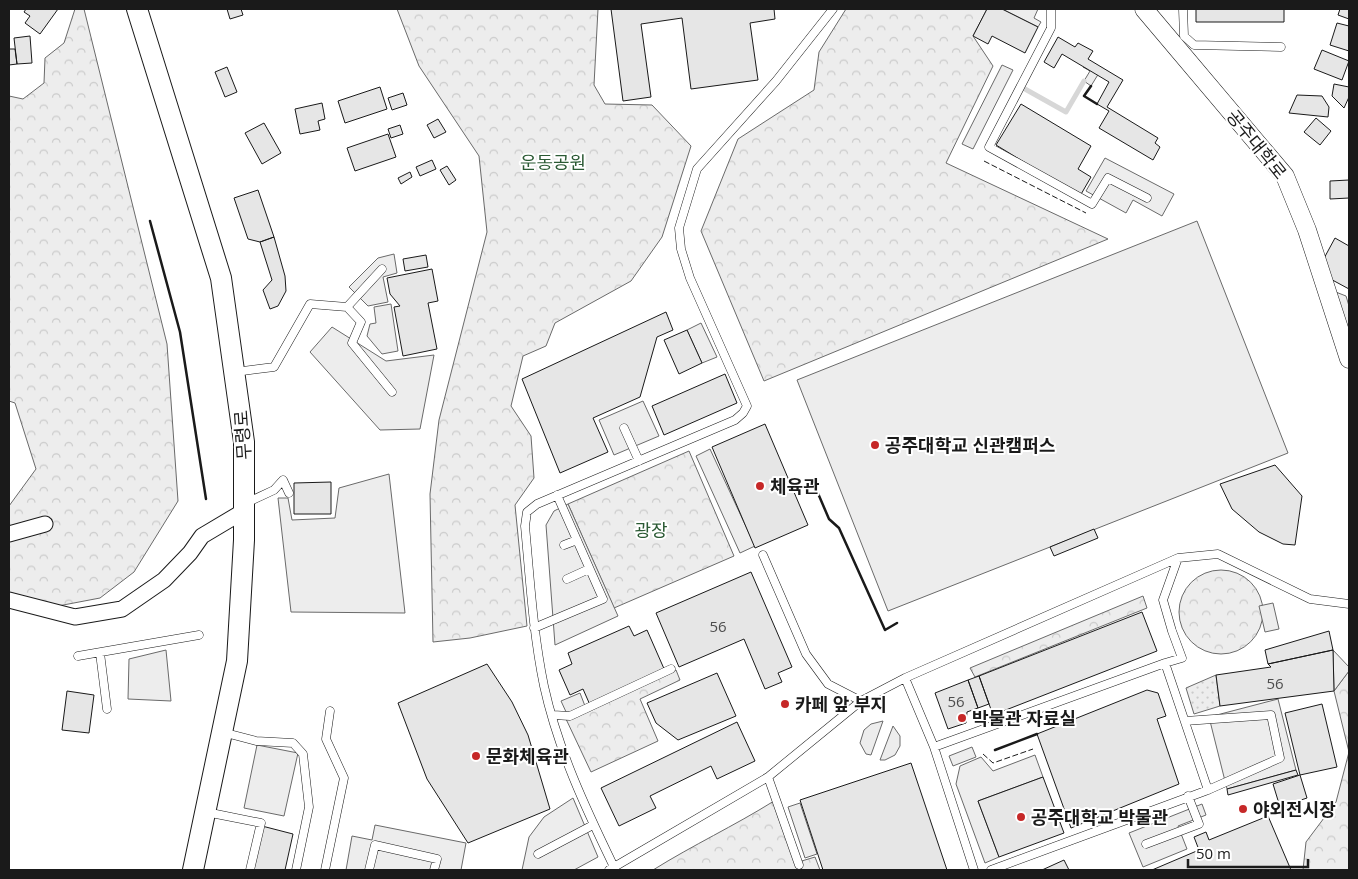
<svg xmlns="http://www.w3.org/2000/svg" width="1358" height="879" font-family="'Open Sans','Noto Sans KR',sans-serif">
	<defs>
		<pattern id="grass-dots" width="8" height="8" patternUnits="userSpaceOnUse" patternTransform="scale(1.25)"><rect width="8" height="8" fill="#ededed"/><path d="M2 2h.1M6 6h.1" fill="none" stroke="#cbcbcb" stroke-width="1.8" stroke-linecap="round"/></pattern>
		<pattern id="forest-crowns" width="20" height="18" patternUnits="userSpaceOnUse" patternTransform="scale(1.25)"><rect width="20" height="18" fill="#ededed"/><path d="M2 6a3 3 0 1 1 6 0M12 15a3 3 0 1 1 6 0" fill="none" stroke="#cbcbcb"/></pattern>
	</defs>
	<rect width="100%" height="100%" fill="#fff"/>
	<path fill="url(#grass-dots)" stroke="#6a6a6a" d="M 1216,675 L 1220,706 L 1194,714 L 1186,688 Z"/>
	<path fill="url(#forest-crowns)" stroke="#6a6a6a" d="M 75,9 L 84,9 L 167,344 L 178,501 L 134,572 L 100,598 L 58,606 L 9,593 L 9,506 L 36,469 L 15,403 L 9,401 L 9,96 L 23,99 L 44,83 L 45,58 L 64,43 Z
		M 397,9 L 598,9 L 594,85 L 605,104 L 652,105 L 691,146 L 662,237 L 631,281 L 555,323 L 546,346 L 523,356 L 511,406 L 531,436 L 534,478 L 515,505 L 527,626 L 470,638 L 433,642 L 430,494 L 439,420 L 487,232 L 479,156 L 419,66 Z
		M 846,9 L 987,9 L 973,36 L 993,66 L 946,163 L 1108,239 L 764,381 L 701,231 L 738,139 L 814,90 L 819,52 Z
		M 689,451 L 734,556 L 614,608 L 568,504 Z
		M1179 612a42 42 0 1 1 84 0a42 42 0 1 1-84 0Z
		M 1143,596 L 1147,608 L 975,677 L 970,668 Z
		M 676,670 L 680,680 L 640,699 L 658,741 L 591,772 L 566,719 Z
		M 1349,671 L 1349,870 L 1303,870 L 1306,842 L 1336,802 L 1349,752 L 1334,691 Z
		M 774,801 L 795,863 L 815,857 L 820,870 L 653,870 C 693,845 734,826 774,801 Z"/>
	<path fill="#ededed" stroke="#6a6a6a" d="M 1002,9 L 1038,9 L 1034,18 L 1041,22 L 1038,27 Z
		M 1002,65 L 1013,70 L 973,149 L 962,144 Z
		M 1083,67 L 1102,68 L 1091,86 L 1084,81 L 1090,71 Z
		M 1105,158 L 1174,194 L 1162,216 L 1133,200 L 1126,213 L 1086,191 Z
		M 1197,221 L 1288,453 L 888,611 L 797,380 Z
		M 394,254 L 397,273 L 383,277 L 388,302 L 368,306 L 349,287 L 378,258 Z
		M 1328,289 L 1346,296 L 1349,306 L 1349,354 Z
		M 391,304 L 398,351 L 382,354 L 367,336 L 370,324 L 376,323 L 374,307 Z
		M 701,323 L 717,357 L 702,363 L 687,330 Z
		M 332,327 L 386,361 L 434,355 L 420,429 L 380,430 L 310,352 Z
		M 643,401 L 659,436 L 614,455 L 599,420 Z
		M 710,449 L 755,546 L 740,553 L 696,456 Z
		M 389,474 L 405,613 L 291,612 L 278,498 L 288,498 L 292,520 L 335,518 L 339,488 Z
		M 568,504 L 618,616 L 555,645 L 546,525 L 554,511 Z
		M 1273,603 L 1279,629 L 1265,632 L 1259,606 Z
		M 166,650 L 171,701 L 128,699 L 129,659 Z
		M 1333,650 L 1349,667 L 1349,671 L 1334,691 Z
		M 580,693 L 585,706 L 567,714 L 561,701 Z
		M 1278,699 L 1296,770 L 1227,789 L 1209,717 Z
		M 883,721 L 871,755 L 866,754 L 860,743 L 864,730 L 871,724 Z
		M 893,726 L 900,736 L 900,746 L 895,755 L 885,760 L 880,760 Z
		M 257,745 L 298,753 L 284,816 L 244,808 Z
		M 972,747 L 976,757 L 953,766 L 949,756 Z
		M 1035,755 L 1043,777 L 978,801 L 999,857 L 985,863 L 956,784 L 960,766 L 981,757 L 993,771 Z
		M 573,798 L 598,857 L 574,870 L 522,870 L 529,837 L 544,817 Z
		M 800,803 L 817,854 L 805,858 L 788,807 Z
		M 1202,804 L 1206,815 L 1178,826 L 1187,849 L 1143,867 L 1129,833 Z
		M 375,825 L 466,843 L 461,870 L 346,870 L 352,836 L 372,840 Z"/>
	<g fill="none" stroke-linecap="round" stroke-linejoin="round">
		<path stroke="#d7d7d7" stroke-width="5" d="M 1025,89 L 1066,112 L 1084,81"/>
	</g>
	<path fill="#e6e6e6" stroke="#1a1a1a" d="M 26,9 L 58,9 L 40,34 L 25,23 L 30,16 L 24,12 Z
		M 227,9 L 241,9 L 243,15 L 230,19 Z
		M 611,9 L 774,9 L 775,19 L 750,23 L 758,80 L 691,89 L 682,18 L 641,24 L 651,97 L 623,101 Z
		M 987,9 L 1002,9 L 1038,27 L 1025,53 L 992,36 L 988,44 L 973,36 Z
		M 1196,9 L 1284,9 L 1284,22 L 1196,22 Z
		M 1340,9 L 1349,9 L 1349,19 L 1338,15 Z
		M 1337,23 L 1349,26 L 1349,51 L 1330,45 Z
		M 30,36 L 32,63 L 17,64 L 14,38 Z
		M 1058,37 L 1075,47 L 1078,43 L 1093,51 L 1088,59 L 1123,80 L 1107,107 L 1158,138 L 1155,143 L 1160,147 L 1153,160 L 1099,128 L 1109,111 L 1097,104 L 1109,82 L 1062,54 L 1054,68 L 1044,62 Z
		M 9,49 L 15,49 L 17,64 L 9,65 Z
		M 1322,50 L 1349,61 L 1342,80 L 1314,69 Z
		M 227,67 L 237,92 L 225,97 L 215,72 Z
		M 1334,84 L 1349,87 L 1349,97 L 1344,108 L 1332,96 Z
		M 380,87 L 387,109 L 345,123 L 338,101 Z
		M 403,93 L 407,105 L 392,110 L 388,98 Z
		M 1297,95 L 1322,96 L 1329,107 L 1328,117 L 1289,113 Z
		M 322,103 L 325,119 L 318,121 L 320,130 L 300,134 L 295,109 Z
		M 1021,104 L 1091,146 L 1078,169 L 1091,177 L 1080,196 L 996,145 Z
		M 1316,118 L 1331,131 L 1320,145 L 1304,132 Z
		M 438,119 L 446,132 L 434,138 L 427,125 Z
		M 264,123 L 281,153 L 262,164 L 245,133 Z
		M 400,125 L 403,134 L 391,138 L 388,129 Z
		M 388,134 L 396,157 L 355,171 L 347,148 Z
		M 432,160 L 436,169 L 420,176 L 416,167 Z
		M 447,166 L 456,180 L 449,185 L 440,170 Z
		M 410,172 L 412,177 L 401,184 L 398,178 Z
		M 1349,180 L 1349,198 L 1330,199 L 1330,181 Z
		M 258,190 L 274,237 L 260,242 L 248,239 L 234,198 Z
		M 274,237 L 285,276 L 286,291 L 278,306 L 270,309 L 263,290 L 272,280 L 260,242 Z
		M 1335,238 L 1349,246 L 1349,289 L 1325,276 L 1322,262 Z
		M 426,255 L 428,267 L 405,271 L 403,259 Z
		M 432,269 L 438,301 L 428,303 L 437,349 L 403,356 L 394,307 L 400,306 L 390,294 L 387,278 Z
		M 666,312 L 673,330 L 657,337 L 640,397 L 593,418 L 608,452 L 560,473 L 522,379 Z
		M 687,330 L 702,363 L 679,374 L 664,340 Z
		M 725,374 L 737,403 L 664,435 L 652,406 Z
		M 765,424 L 808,525 L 755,548 L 712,447 Z
		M 1275,465 L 1302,496 L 1295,545 L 1283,544 L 1259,532 L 1232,509 L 1220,484 Z
		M 331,482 L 331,514 L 294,514 L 294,483 Z
		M 1094,529 L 1098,538 L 1054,556 L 1050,547 Z
		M 751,572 L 792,667 L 778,673 L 782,682 L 765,689 L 744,639 L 679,667 L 656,613 Z
		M 1142,612 L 1157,651 L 993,715 L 979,676 Z
		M 629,626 L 634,636 L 647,630 L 665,671 L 590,705 L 583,689 L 570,695 L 559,670 L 572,664 L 568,653 Z
		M 1329,631 L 1333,650 L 1268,664 L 1265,650 Z
		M 1333,650 L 1334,691 L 1220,706 L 1216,675 L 1271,667 L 1268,664 Z
		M 487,664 L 512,702 L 528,735 L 550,809 L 468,843 L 427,779 L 398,703 Z
		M 717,673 L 736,716 L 678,740 L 656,723 L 647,703 Z
		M 979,676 L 989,704 L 978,708 L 968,680 Z
		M 968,680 L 978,708 L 967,712 L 966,723 L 948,729 L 935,693 Z
		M 1147,690 L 1158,693 L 1166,716 L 1157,719 L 1179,784 L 1071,828 L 1037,734 Z
		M 67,691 L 94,695 L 89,733 L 62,730 Z
		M 1322,704 L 1337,767 L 1300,775 L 1285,713 Z
		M 737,722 L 755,761 L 717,779 L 711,766 L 650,796 L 656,808 L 619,826 L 601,788 Z
		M 911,763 L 947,870 L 823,870 L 800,800 Z
		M 1296,770 L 1298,775 L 1228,795 L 1227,789 Z
		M 1300,775 L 1307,798 L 1280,807 L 1273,784 Z
		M 1043,777 L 1064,833 L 999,857 L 978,801 Z
		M 1268,816 L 1291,870 L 1152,870 L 1199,850 L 1194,837 L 1206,832 L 1209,840 Z
		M 262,826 L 293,834 L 285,870 L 252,870 Z
		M 1064,860 L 1069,870 L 1042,870 Z"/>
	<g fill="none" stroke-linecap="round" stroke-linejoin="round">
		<defs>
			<path id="service" d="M 1051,9 L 1051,28 L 989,147 L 1092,204 L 1108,178 L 1147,198
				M 1183,9 L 1184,36 L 1194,45 L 1281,47
				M 347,307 L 382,269
				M 235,372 L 274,367 L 310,304 L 347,307 L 361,322 L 352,343 L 392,392
				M 624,428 L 639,461
				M 246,503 L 274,490 L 283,480 L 289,493
				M 564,545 L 577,540
				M 763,555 L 806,654 L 828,684 L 861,701
				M 567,579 L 589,569
				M 534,628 L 603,599 L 557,495
				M 100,653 L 107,709
				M 78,656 L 199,635
				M 905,678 L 934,747 L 974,870
				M 553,715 L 570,716 L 671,669
				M 1185,721 L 1271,715 L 1280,758 L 1208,790
				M 222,732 L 256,741 L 293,743 L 303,754 L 309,807 L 296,870
				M 934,747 L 1165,663
				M 768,777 L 799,865
				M 206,812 L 261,823 L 250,870
				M 1146,844 L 1199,824 L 1188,796
				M 538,854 L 593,825
				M 614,867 C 586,809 558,750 544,686 C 533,633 530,579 525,526 L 527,512 L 537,504 L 735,420 L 743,413 L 747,406 L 690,278 L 681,249 L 679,228 L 697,169 L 776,81 L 833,9
				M 325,870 L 344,778 L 326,739 L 330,711
				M 369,870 L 375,845 L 437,859 L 434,870
				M 609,870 L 768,777 L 861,701 L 905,678 L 1178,558 L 1218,554 L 1310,599 L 1349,604
				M 991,870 L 1208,790 L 1165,663 L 1182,658 L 1172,631 L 1163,600 L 1178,558"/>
			<path id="minor" d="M 9,534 L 45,524
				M 9,600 L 75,617 L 122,609 L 164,580 L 190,553 L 202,536 L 244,511"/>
			<path id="tertiary" d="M 1144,9 L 1285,176 L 1307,230 L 1349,359"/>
			<path id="secondary" d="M 137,9 L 221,278 L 244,442 L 244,540 L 237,661 L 193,870"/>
		</defs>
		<use href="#service" stroke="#1a1a1a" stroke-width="9"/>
		<use href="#minor" stroke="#1a1a1a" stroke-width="17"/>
		<use href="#tertiary" stroke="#1a1a1a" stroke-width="19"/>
		<use href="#secondary" stroke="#1a1a1a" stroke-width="22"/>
		<use href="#service" stroke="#fff" stroke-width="8"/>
		<use href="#minor" stroke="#fff" stroke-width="15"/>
		<use href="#tertiary" stroke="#fff" stroke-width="18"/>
		<use href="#secondary" stroke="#fff" stroke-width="20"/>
		<path stroke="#1a1a1a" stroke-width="1" stroke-dasharray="6 2.5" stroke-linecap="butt" d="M 984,161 L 1086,213
			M 983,754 L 993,763 L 1033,749"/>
		<path stroke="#1a1a1a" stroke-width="2.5" d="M 1091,86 L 1084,96 L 1097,104
			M 150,221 L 180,332 L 206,499
			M 817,491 L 829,519 L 839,528 L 885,630 L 897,623
			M 995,750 L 1037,734"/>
	</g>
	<g fill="#c62828" stroke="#fff" stroke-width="2">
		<circle cx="875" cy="445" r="5"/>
		<circle cx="760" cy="486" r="5"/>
		<circle cx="785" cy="704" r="5"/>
		<circle cx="962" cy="718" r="5"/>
		<circle cx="476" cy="756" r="5"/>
		<circle cx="1243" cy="809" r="5"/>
		<circle cx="1021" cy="817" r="5"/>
	</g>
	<g text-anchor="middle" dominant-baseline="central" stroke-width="4" stroke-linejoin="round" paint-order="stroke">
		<g font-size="15" fill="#4d4d4d">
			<text x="718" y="626">56</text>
			<text x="1275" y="683">56</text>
			<text x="956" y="701">56</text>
		</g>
		<g font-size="18" fill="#1a1a1a" stroke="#fff">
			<text transform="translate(1257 144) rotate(51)">공주대학로</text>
			<text transform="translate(242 435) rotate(-94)">무령로</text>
		</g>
		<g font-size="18" fill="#2b5a34" stroke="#fff">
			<text x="553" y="162">운동공원</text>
			<text x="651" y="530">광장</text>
		</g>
		<g font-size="18" font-weight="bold" fill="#1a1a1a" stroke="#fff" text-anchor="start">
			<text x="885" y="445">공주대학교 신관캠퍼스</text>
			<text x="770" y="486">체육관</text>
			<text x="795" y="704">카페 앞 부지</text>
			<text x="972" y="718">박물관 자료실</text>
			<text x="486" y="756">문화체육관</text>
			<text x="1253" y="809">야외전시장</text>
			<text x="1031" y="817">공주대학교 박물관</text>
		</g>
	</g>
	<rect width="1358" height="879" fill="none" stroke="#1a1a1a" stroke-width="20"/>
	<path d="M1188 859v8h120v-8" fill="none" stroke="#1a1a1a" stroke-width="2.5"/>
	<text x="1196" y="859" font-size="15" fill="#1a1a1a" stroke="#ffffff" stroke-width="4" paint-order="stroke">50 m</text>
</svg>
